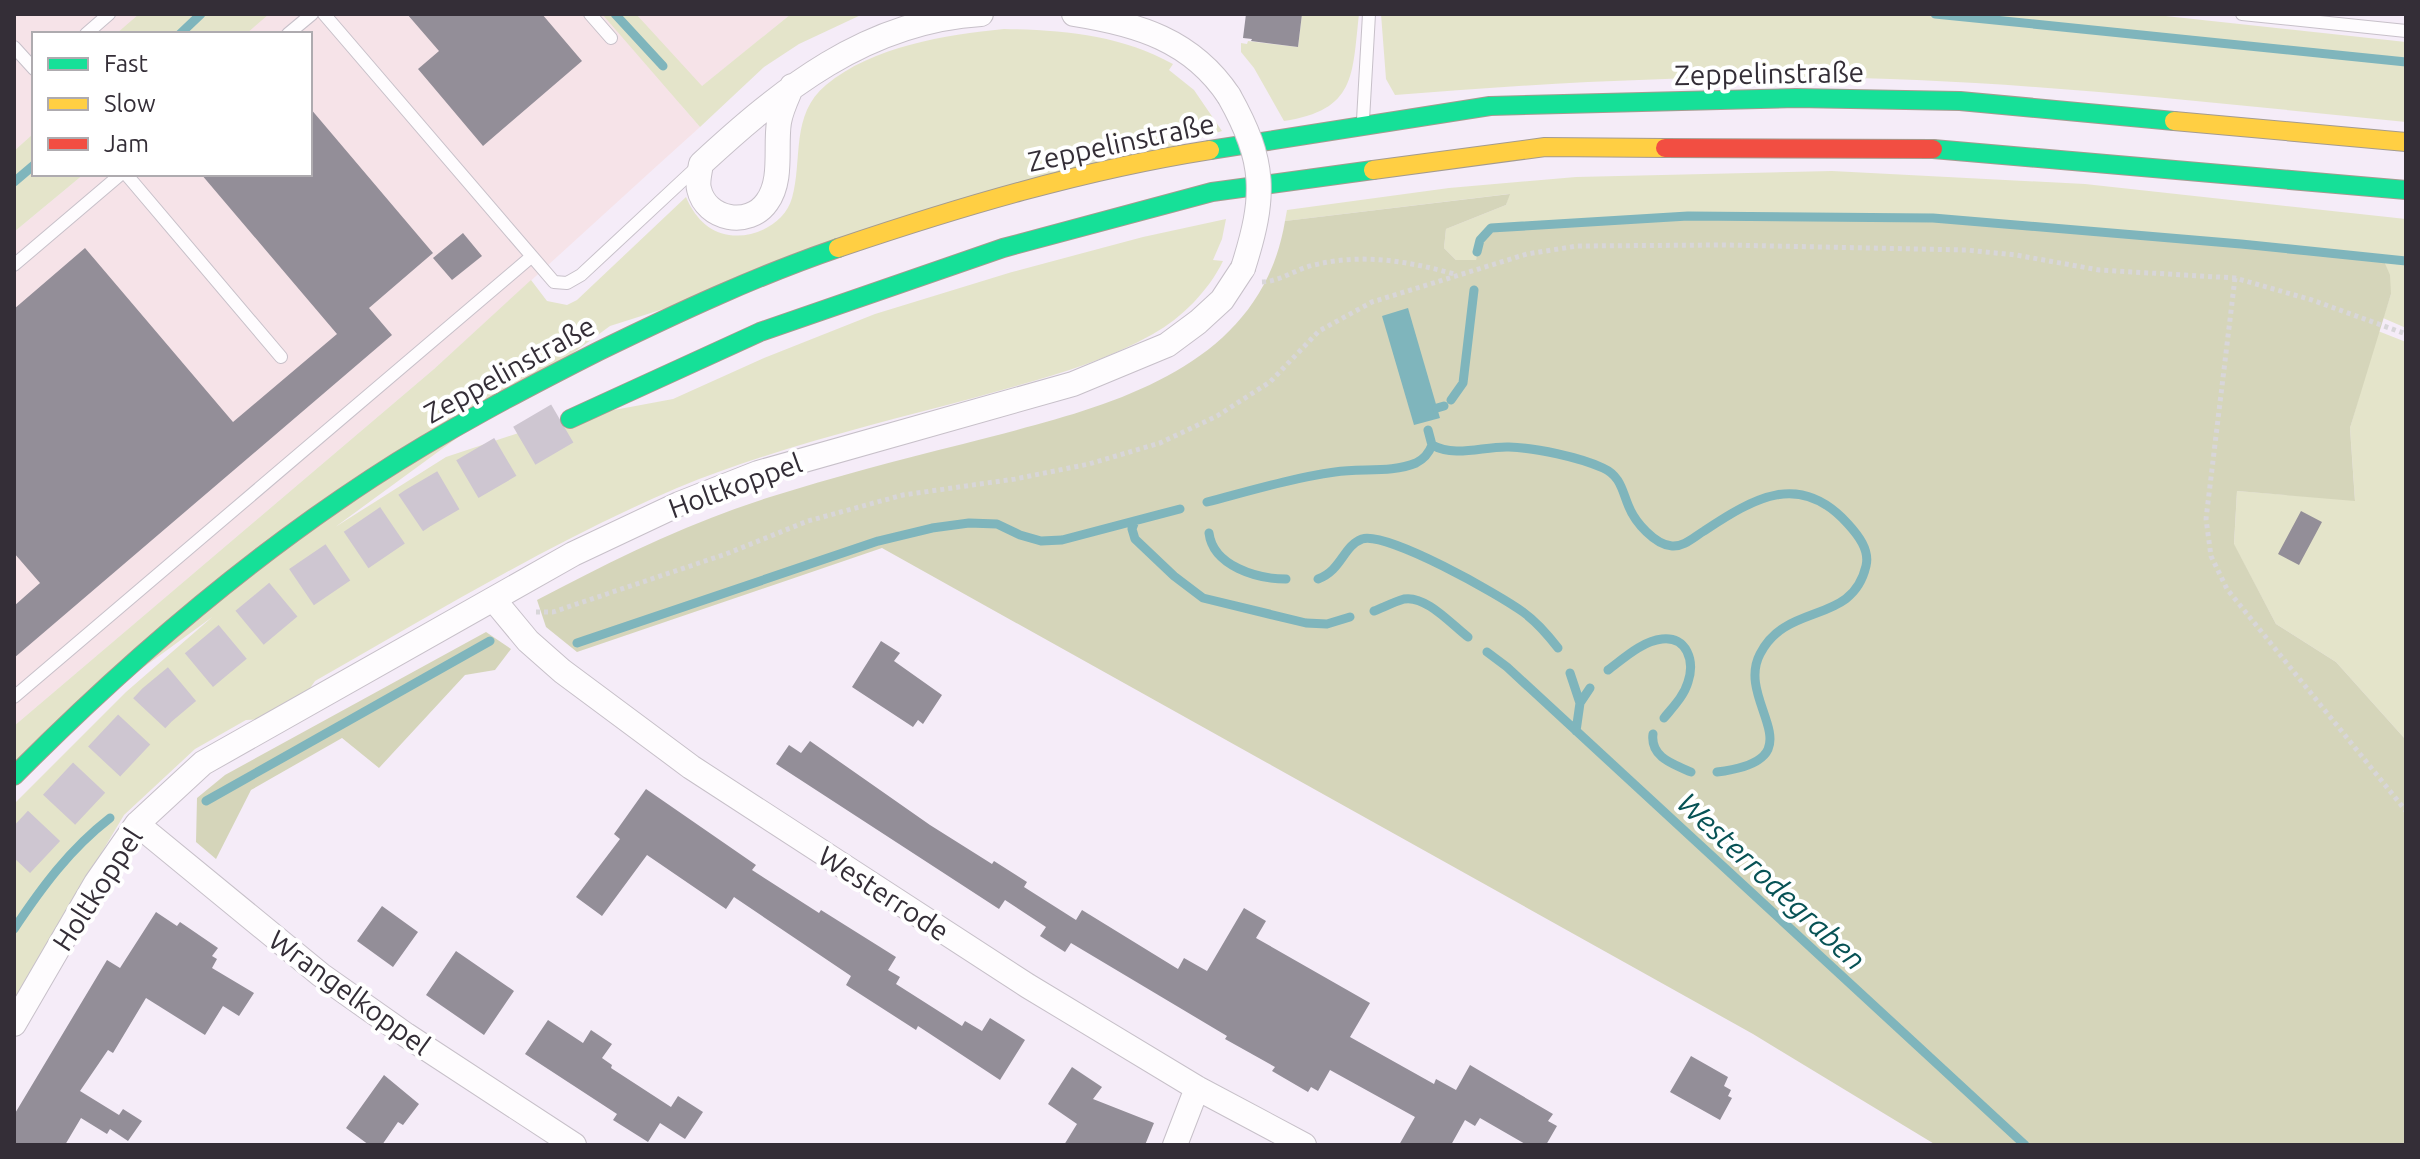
<svg xmlns="http://www.w3.org/2000/svg" width="2420" height="1159" font-family="Ubuntu,sans-serif">
	<rect width="100%" height="100%" fill="#f5ecf8"/>
	<path fill="#f6e3e8" d="M 14,14 L 791,14 L 680,104 L 700,127 L 659,164 L 434,369 L 14,726 L 14,232 L 84,174 L 310,174 L 310,34 L 34,34 L 34,133 L 14,151 Z"/>
	<path fill="#e4e4ca" d="M 139,14 L 269,14 L 246,34 L 116,34 Z
		M 602,14 L 636,14 L 702,86 L 791,14 L 863,14 L 799,44 L 764,67 L 700,127 Z
		M 1302,14 L 1359,14 C 1352,76 1356,110 1284,121 L 1254,68 L 1241,52 L 1241,43 L 1247,44 L 1248,41 L 1298,47 Z
		M 1381,14 L 2147,14 L 2406,42 L 2406,122 C 2243,106 2080,87 1917,80 C 1742,72 1569,81 1395,95 L 1386,79 Z
		M 1004,29 C 1064,30 1120,35 1173,64 L 1169,70 L 1194,90 L 1222,131 L 610,326 L 14,762 L 14,726 L 434,369 L 531,280 L 547,301 L 567,305 L 577,300 L 686,197 C 694,216 708,232 729,235 C 755,239 785,223 792,198 C 803,159 790,115 826,85 C 873,46 945,35 1004,29 Z
		M 34,133 L 34,174 L 84,174 L 14,232 L 14,151 Z
		M 1832,171 L 2085,184 L 2406,219 L 2406,328 L 2383,318 L 2391,294 L 1933,218 L 1688,216 L 1492,228 L 1485,233 L 1476,260 L 1456,260 L 1444,248 L 1446,229 L 1506,205 L 1509,194 L 1285,221 L 1287,210 L 1449,188 L 1576,177 Z
		M 1226,219 L 1222,239 L 1213,260 L 1223,261 C 1209,290 1182,318 1153,334 C 1098,365 1037,380 977,397 C 876,424 774,448 677,488 C 551,542 433,614 315,681 L 301,701 L 268,719 L 246,720 L 195,749 L 124,815 L 14,1000 L 14,804 L 126,692 L 264,572 L 446,457 L 555,421 L 673,399 L 764,358 L 875,314 L 1012,272 L 1143,237 Z
		M 2378,331 L 2406,342 L 2406,740 L 2336,662 L 2276,624 L 2234,545 L 2237,491 L 2355,500 L 2350,428 Z"/>
	<path fill="#d5d5ba" d="M 1510,194 L 1506,205 L 1446,229 L 1444,248 L 1456,260 L 1476,260 L 1480,240 L 1491,228 L 1688,216 L 1933,218 L 2383,259 L 2390,275 L 2391,294 L 2350,428 L 2355,501 L 2237,491 L 2234,544 L 2276,624 L 2336,662 L 2406,740 L 2406,1145 L 1936,1145 L 1753,1034 L 882,548 L 577,652 L 546,627 L 537,600 C 611,561 690,522 770,497 C 834,477 898,460 963,444 C 1092,410 1259,378 1285,221 Z
		M 486,632 L 511,649 L 495,670 L 465,675 L 379,768 L 342,738 L 251,790 L 216,859 L 196,842 L 197,798 L 225,775 Z"/>
	<path fill="#7fb5bc" d="M 1408,308 L 1440,418 L 1414,425 L 1382,316 Z"/>
	<g fill="none" stroke-linecap="round" stroke-linejoin="round">
		<path stroke="#7fb5bc" stroke-width="9" d="M 615,14 L 663,66
			M 1935,14 L 2406,62
			M 180,34 L 201,14
			M 14,182 L 34,165
			M 1477,252 L 1480,240 L 1491,228 L 1688,216 L 1933,218 L 2241,244 L 2406,261
			M 1451,400 L 1463,383 L 1474,290
			M 1437,408 L 1444,406
			M 1428,430 L 1432,445 C 1456,458 1483,446 1509,447 C 1536,448 1579,457 1603,468 C 1621,476 1622,491 1629,507 C 1635,522 1655,545 1672,546 C 1684,547 1694,537 1704,531 C 1754,498 1800,470 1848,524 C 1858,535 1870,550 1866,566 C 1852,626 1787,601 1760,654 C 1734,703 1822,759 1717,772
			M 1207,502 C 1249,491 1292,478 1335,472 C 1361,468 1392,473 1416,463 C 1424,459 1429,453 1432,445
			M 1135,521 L 1132,529 L 1135,539 L 1174,576 L 1203,598 L 1306,623 L 1327,624 L 1350,617
			M 1209,533 C 1213,566 1257,579 1286,579
			M 1318,579 C 1342,570 1343,546 1362,539 C 1387,531 1500,595 1523,612 C 1537,622 1548,635 1558,648
			M 1374,611 C 1384,607 1394,602 1404,599 C 1426,595 1452,625 1468,637
			M 577,643 L 878,541 L 932,528 L 969,523 L 997,524 L 1020,535 L 1041,541 L 1062,540 L 1180,509
			M 1487,652 L 1507,667 L 2025,1145
			M 1608,670 C 1623,659 1642,641 1662,639 C 1687,636 1695,661 1688,682 C 1684,696 1673,707 1664,718
			M 1570,673 L 1580,703 L 1576,731
			M 1580,703 L 1590,688
			M 1653,734 C 1650,757 1673,764 1691,772
			M 206,801 L 490,641
			M 14,929 C 42,887 70,849 110,818"/>
	</g>
	<path fill="#938e98" d="M 407,14 L 542,14 L 582,61 L 483,146 L 418,69 L 439,51 Z
		M 1246,14 L 1302,14 L 1298,47 L 1251,41 L 1252,39 L 1243,38 Z
		M 310,108 L 433,253 L 369,308 L 392,335 L 14,658 L 14,606 L 40,583 L 14,553 L 14,309 L 85,248 L 233,422 L 337,334 L 201,174 L 310,174 Z
		M 463,233 L 482,256 L 452,280 L 433,258 Z
		M 2301,511 L 2322,522 L 2299,565 L 2278,554 Z
		M 881,641 L 900,653 L 894,661 L 942,695 L 923,724 L 918,720 L 913,727 L 852,687 Z
		M 810,741 L 930,825 L 992,864 L 994,861 L 1027,882 L 1024,887 L 1076,920 L 1082,910 L 1178,969 L 1184,958 L 1207,971 L 1244,908 L 1266,921 L 1256,938 L 1370,1003 L 1350,1037 L 1434,1084 L 1436,1079 L 1456,1090 L 1470,1065 L 1553,1114 L 1548,1121 L 1557,1126 L 1546,1145 L 1527,1145 L 1480,1118 L 1475,1126 L 1465,1120 L 1451,1145 L 1399,1145 L 1415,1117 L 1330,1070 L 1318,1091 L 1311,1087 L 1308,1092 L 1272,1071 L 1275,1067 L 1225,1039 L 1227,1036 L 1071,943 L 1065,952 L 1040,936 L 1046,927 L 1005,900 L 999,909 L 776,764 L 789,745 L 801,753 Z
		M 646,789 L 756,865 L 752,870 L 819,913 L 821,910 L 896,957 L 888,970 L 900,977 L 896,984 L 962,1026 L 965,1021 L 982,1031 L 990,1018 L 1025,1040 L 1000,1080 L 918,1026 L 916,1030 L 846,985 L 851,976 L 734,897 L 726,909 L 647,855 L 602,916 L 576,897 L 620,839 L 614,834 Z
		M 382,906 L 418,932 L 393,967 L 357,941 Z
		M 156,912 L 177,926 L 180,922 L 218,948 L 212,956 L 217,959 L 212,968 L 254,993 L 239,1016 L 223,1006 L 205,1035 L 146,998 L 113,1053 L 108,1050 L 80,1091 L 119,1115 L 123,1109 L 142,1121 L 128,1141 L 110,1129 L 107,1134 L 81,1118 L 65,1145 L 14,1145 L 14,1115 L 107,960 L 120,968 Z
		M 456,951 L 514,991 L 484,1035 L 426,995 Z
		M 548,1020 L 583,1043 L 591,1030 L 612,1044 L 602,1058 L 612,1065 L 611,1068 L 671,1107 L 678,1096 L 703,1112 L 685,1139 L 660,1123 L 648,1142 L 613,1120 L 617,1114 L 525,1054 Z
		M 1691,1056 L 1728,1077 L 1724,1086 L 1731,1090 L 1728,1096 L 1732,1098 L 1720,1120 L 1670,1092 Z
		M 1072,1067 L 1102,1087 L 1093,1099 L 1154,1123 L 1145,1145 L 1064,1145 L 1077,1124 L 1048,1104 Z
		M 384,1075 L 419,1104 L 403,1125 L 398,1122 L 382,1145 L 369,1145 L 346,1128 Z"/>
	<g fill="none" stroke-linecap="round" stroke-linejoin="round">
		<path stroke="#cec6d1" stroke-width="44" stroke-dasharray="44 22" stroke-linecap="butt" d="M 14,858 L 157,705 L 284,599 L 418,508 L 570,419"/>
		<defs>
			<path id="lane" d="M 324,14 L 554,282 L 567,283 L 581,275 L 697,167
				M 590,14 L 611,38
				M 2242,14 L 2406,31
				M 86,34 L 109,14
				M 288,34 L 312,14
				M 14,47 L 34,69
				M 1363,120 L 1369,14
				M 126,174 L 281,357
				M 14,265 L 121,174
				M 14,697 L 531,257"/>
			<path id="street" d="M 1074,14 C 1137,24 1192,40 1229,96
				M 792,86 C 787,98 781,110 779,122 C 775,147 783,180 767,202 C 749,228 706,220 699,189 C 697,182 700,171 701,164 C 781,90 866,21 981,14
				M 494,600 L 528,641 L 562,671 L 691,767 L 1028,986 L 1197,1088 L 1304,1145
				M 137,824 L 321,975 L 406,1035 L 574,1145
				M 14,1024 L 96,883 L 137,824 L 203,763 L 573,554 L 679,504 L 758,473 L 1073,384 L 1167,345 L 1198,322 L 1222,300 L 1243,268
				M 1175,1145 L 1197,1088"/>
			<path id="fast" d="M 1933,149 L 2406,190
				M 1210,150 L 1490,106 L 1796,98 L 1960,101 L 2174,121
				M 570,419 L 760,332 L 1003,248 L 1212,192 L 1373,170
				M 14,776 C 123,666 242,563 372,478 C 444,431 522,390 599,351 C 677,313 756,276 838,248"/>
			<path id="slow" d="M 2174,121 L 2406,142
				M 1373,170 L 1545,147 L 1665,148
				M 838,248 C 959,207 1083,170 1210,150"/>
			<path id="jam" d="M 1665,148 L 1933,149"/>
		</defs>
		<use href="#lane" stroke="#c7c0c9" stroke-width="14"/>
		<use href="#street" stroke="#c7c0c9" stroke-width="26"/>
		<use href="#fast" stroke="#a49b8f" stroke-width="20"/>
		<use href="#slow" stroke="#a49b8f" stroke-width="20"/>
		<use href="#jam" stroke="#a49b8f" stroke-width="20"/>
		<path stroke="#d8d6d9" stroke-width="5" stroke-dasharray="4 4" stroke-linecap="butt" d="M 2235,278 L 2206,519 L 2211,556 L 2227,589 L 2406,811
			M 1262,282 C 1281,281 1296,269 1314,265 C 1363,253 1407,261 1454,274
			M 536,612 L 553,612 L 726,554 L 808,521 L 903,495 L 1015,479 L 1089,464 L 1160,443 L 1217,416 L 1270,382 L 1319,331 L 1372,302 L 1527,254 L 1577,246 L 1724,245 L 1966,250 L 2016,255 L 2099,270 L 2235,278 L 2312,300 L 2406,334"/>
		<use href="#lane" stroke="#fefcfe" stroke-width="12"/>
		<use href="#street" stroke="#fefcfe" stroke-width="24"/>
		<use href="#fast" stroke="#16e098" stroke-width="18"/>
		<use href="#slow" stroke="#ffcf43" stroke-width="18"/>
		<use href="#jam" stroke="#f24e42" stroke-width="18"/>
		<defs>
			<path id="street-bridge" d="M 1229,96 C 1266,162 1266,196 1243,268"/>
		</defs>
		<use href="#street-bridge" stroke="#c7c0c9" stroke-width="26" stroke-linecap="butt"/>
		<use href="#street-bridge" stroke="#fefcfe" stroke-width="24"/>
	</g>
	<g text-anchor="middle" dominant-baseline="central" stroke-width="8" stroke-linejoin="round" paint-order="stroke">
		<g font-size="28" fill="#342e37" stroke="#fff">
			<text transform="translate(1769 73) rotate(-1)">Zeppelinstraße</text>
			<text transform="translate(1121 142) rotate(-12)">Zeppelinstraße</text>
			<text transform="translate(509 369) rotate(-29)">Zeppelinstraße</text>
			<text transform="translate(735 485) rotate(-20)">Holtkoppel</text>
			<text transform="translate(97 889) rotate(-57)">Holtkoppel</text>
			<text transform="translate(884 893) rotate(33)">Westerrode</text>
			<text transform="translate(350 992) rotate(36)">Wrangelkoppel</text>
		</g>
		<g font-size="30" font-style="italic" fill="#075255" stroke="#fff">
			<text transform="translate(1772 881) rotate(43)">Westerrodegraben</text>
		</g>
	</g>
	<rect width="2420" height="1159" fill="none" stroke="#342e37" stroke-width="32"/>
	<rect x="32" y="32" width="280" height="144" fill="#ffffff" stroke="#aeabaf" stroke-width="2"/>
	<rect x="48" y="58" width="40" height="12" fill="#16e098" stroke="#aeabaf" stroke-width="2"/>
	<text x="104" y="72" font-size="24" fill="#342e37">Fast</text>
	<rect x="48" y="98" width="40" height="12" fill="#ffcf43" stroke="#aeabaf" stroke-width="2"/>
	<text x="104" y="112" font-size="24" fill="#342e37">Slow</text>
	<rect x="48" y="138" width="40" height="12" fill="#f24e42" stroke="#aeabaf" stroke-width="2"/>
	<text x="104" y="152" font-size="24" fill="#342e37">Jam</text>
</svg>
